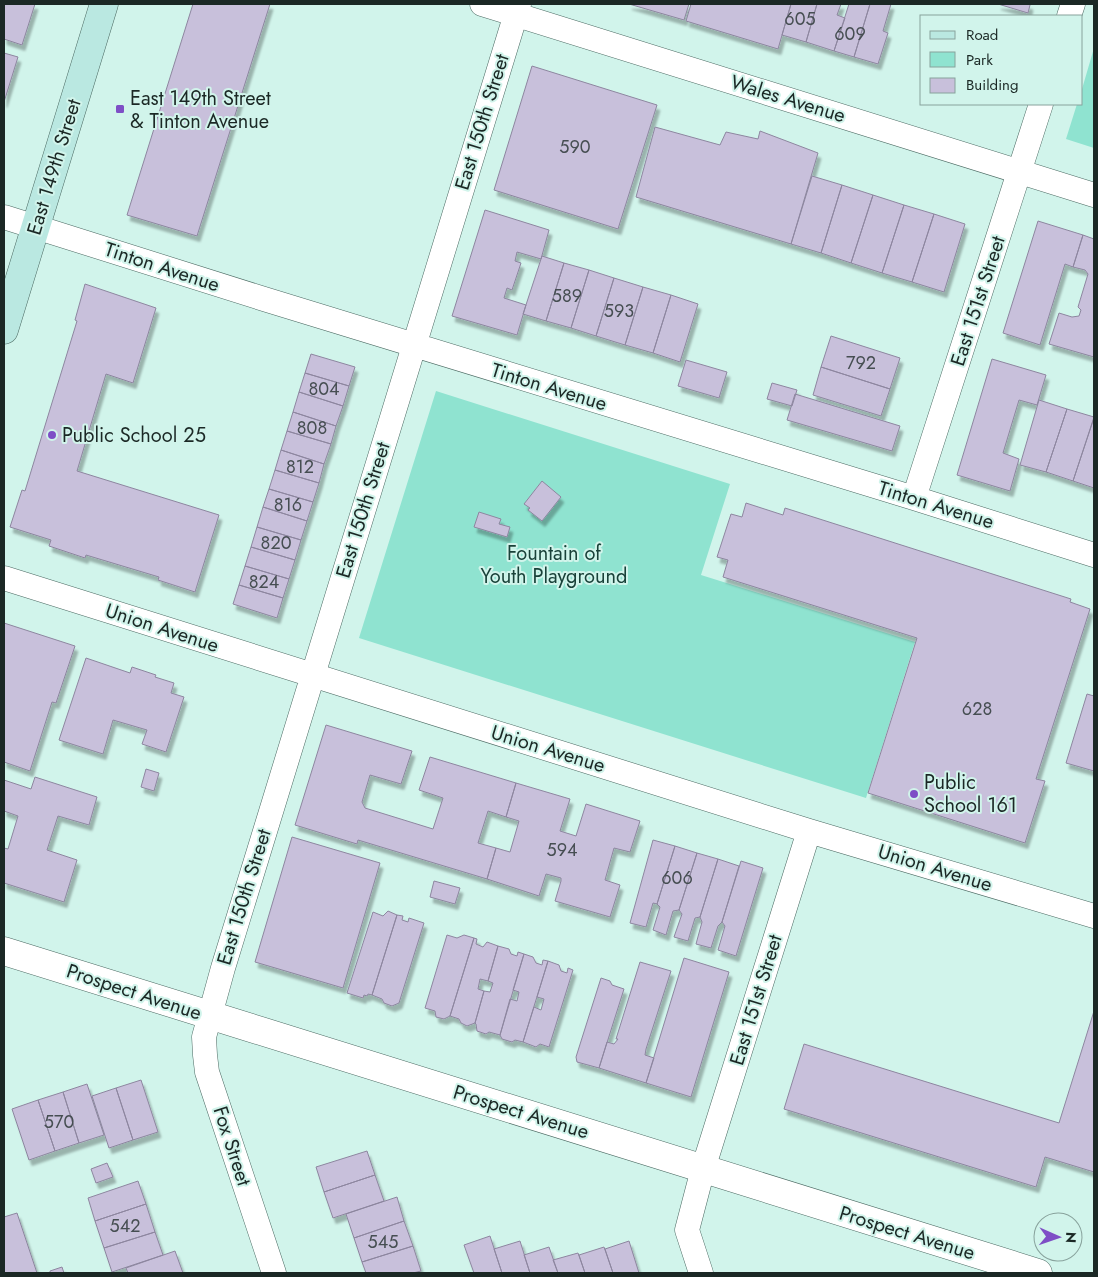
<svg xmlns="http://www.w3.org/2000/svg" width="1098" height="1277" font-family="Jost,sans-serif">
	<defs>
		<filter id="shadow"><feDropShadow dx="3" dy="5.5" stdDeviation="1" flood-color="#0004"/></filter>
	</defs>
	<rect width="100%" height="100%" fill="#d1f4eb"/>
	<path fill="#8fe3d0" d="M 1094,48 L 1094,148 L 1066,139 L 1077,104 L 1082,104 L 1082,89 Z
		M 436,391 L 730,484 L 701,575 L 915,642 L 866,798 L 359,638 Z"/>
	<path fill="#c8c0db" stroke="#8d869f" filter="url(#shadow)" d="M 4,4 L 35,4 L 22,45 L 4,39 Z
		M 193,4 L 270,4 L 197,236 L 127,215 Z
		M 629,4 L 689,4 L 684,20 Z
		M 691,4 L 791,4 L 778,49 L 686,21 Z
		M 791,4 L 817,4 L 806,42 L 782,35 Z
		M 817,4 L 841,4 L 837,15 L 845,18 L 834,51 L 806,42 Z
		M 849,4 L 870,4 L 854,57 L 834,51 Z
		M 870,4 L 891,4 L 883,31 L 888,33 L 878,64 L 854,57 Z
		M 998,4 L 1029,4 L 1030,5 L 1028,13 Z
		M 4,53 L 18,57 L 4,102 Z
		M 532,66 L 657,105 L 618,229 L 494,190 Z
		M 655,127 L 720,145 L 726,132 L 758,139 L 760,131 L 818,153 L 791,244 L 636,197 Z
		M 812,176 L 842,185 L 821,253 L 791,244 Z
		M 842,185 L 873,195 L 851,263 L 821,253 Z
		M 873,195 L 904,205 L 882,273 L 851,263 Z
		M 904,205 L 934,214 L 912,282 L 882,273 Z
		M 485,210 L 549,230 L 541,259 L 517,252 L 515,261 L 521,263 L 512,290 L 507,288 L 504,298 L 526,305 L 517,335 L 452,316 Z
		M 934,214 L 965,224 L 944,292 L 912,282 Z
		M 1038,221 L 1083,235 L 1073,267 L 1065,264 L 1040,345 L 1003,333 Z
		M 1083,235 L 1094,239 L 1094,357 L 1049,344 L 1059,313 L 1072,317 L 1079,316 L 1081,310 L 1078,307 L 1088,274 L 1085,270 L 1073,267 Z
		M 542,256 L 564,263 L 546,321 L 523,314 Z
		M 564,263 L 589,270 L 571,328 L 546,321 Z
		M 589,270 L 614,278 L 596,336 L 571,328 Z
		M 614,278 L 643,287 L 625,345 L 596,336 Z
		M 85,284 L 156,308 L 133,383 L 106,374 L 77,471 L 219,515 L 195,592 L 158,580 L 159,577 L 86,555 L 85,558 L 49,546 L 51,540 L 10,527 L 22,490 L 25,491 L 77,321 L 75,320 Z
		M 643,287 L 671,295 L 653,353 L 625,345 Z
		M 671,295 L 698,304 L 680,362 L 653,353 Z
		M 831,336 L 900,358 L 890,389 L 821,367 Z
		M 311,354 L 355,367 L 349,386 L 305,373 Z
		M 992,359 L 1046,375 L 1037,405 L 1019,400 L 1003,453 L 1019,459 L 1010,491 L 957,475 Z
		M 686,360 L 727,372 L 719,398 L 678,386 Z
		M 821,367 L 890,389 L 881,416 L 813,395 Z
		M 305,373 L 349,386 L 343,406 L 299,392 Z
		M 772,383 L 797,390 L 792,406 L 767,399 Z
		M 299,392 L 343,406 L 336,426 L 293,412 Z
		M 795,394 L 900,426 L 892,451 L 787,420 Z
		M 1039,400 L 1067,409 L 1046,472 L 1020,465 Z
		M 1067,409 L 1094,417 L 1073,481 L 1046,472 Z
		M 293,412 L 336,426 L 331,444 L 287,431 Z
		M 1094,418 L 1094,488 L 1073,481 Z
		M 287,431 L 331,444 L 324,464 L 281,450 Z
		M 281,450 L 324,464 L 319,483 L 275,470 Z
		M 275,470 L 319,483 L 313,502 L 269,489 Z
		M 542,481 L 561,497 L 542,521 L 528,510 L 530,508 L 524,504 Z
		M 269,489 L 313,502 L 307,521 L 263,507 Z
		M 746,503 L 783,515 L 785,508 L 1071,599 L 1070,602 L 1090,609 L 1036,779 L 1045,781 L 1025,843 L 868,793 L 917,638 L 723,577 L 728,560 L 717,557 L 731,514 L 742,517 Z
		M 263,507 L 307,521 L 301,540 L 257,527 Z
		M 479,512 L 501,519 L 499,524 L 510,527 L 507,537 L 474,527 Z
		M 257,527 L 301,540 L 295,560 L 251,547 Z
		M 251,547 L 295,560 L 289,579 L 245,566 Z
		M 245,566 L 289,579 L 283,598 L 239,585 Z
		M 239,585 L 283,598 L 277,618 L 233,604 Z
		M 4,623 L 75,646 L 56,703 L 52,702 L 30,771 L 4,762 Z
		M 86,658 L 130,673 L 132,667 L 156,675 L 155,677 L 174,683 L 171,693 L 184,697 L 166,752 L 142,744 L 147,730 L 113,720 L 103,754 L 59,740 Z
		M 1087,694 L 1094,696 L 1094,771 L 1066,763 Z
		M 326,725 L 412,751 L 401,784 L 370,775 L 362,802 L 365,808 L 433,829 L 443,798 L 419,790 L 430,757 L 516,783 L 506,817 L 488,811 L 478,843 L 496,848 L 487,879 L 358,840 L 357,844 L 295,825 Z
		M 146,769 L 159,773 L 154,791 L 141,787 Z
		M 35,777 L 97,797 L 89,825 L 58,816 L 47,850 L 77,860 L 64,902 L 4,883 L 4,848 L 8,849 L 18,816 L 4,811 L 4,780 L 31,789 Z
		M 516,783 L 570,799 L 560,831 L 576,836 L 586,804 L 640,821 L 630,852 L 614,848 L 605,880 L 620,885 L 610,917 L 555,901 L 561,881 L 561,878 L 546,874 L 539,896 L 487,879 L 496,848 L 510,852 L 519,821 L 506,817 Z
		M 292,837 L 380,863 L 343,988 L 255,962 Z
		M 653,840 L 675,846 L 657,904 L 653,903 L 646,927 L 630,923 Z
		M 675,846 L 697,853 L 679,910 L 673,911 L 666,935 L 653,930 L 660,907 L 657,904 Z
		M 697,853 L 718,859 L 700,917 L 695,918 L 688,941 L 674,937 L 682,914 L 679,910 Z
		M 718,859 L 739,866 L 722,922 L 718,926 L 711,948 L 696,944 L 702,922 L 700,917 Z
		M 741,861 L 763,868 L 736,956 L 718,950 L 725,926 L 722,922 Z
		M 434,881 L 460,888 L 455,904 L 430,897 Z
		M 388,911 L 397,915 L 372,995 L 368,994 L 367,996 L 364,995 L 363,998 L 347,993 L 373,912 L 383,916 Z
		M 397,915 L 403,916 L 402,920 L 408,922 L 409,918 L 424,923 L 399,1003 L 392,1006 L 384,1003 L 382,999 L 372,995 Z
		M 447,935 L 457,938 L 464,935 L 474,938 L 450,1016 L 444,1019 L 436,1017 L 435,1011 L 425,1008 Z
		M 474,938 L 477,939 L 476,944 L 483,947 L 487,942 L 498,946 L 488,981 L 480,979 L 478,989 L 484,991 L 475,1023 L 467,1026 L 461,1023 L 459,1019 L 450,1016 Z
		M 498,946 L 509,949 L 511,954 L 517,956 L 518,952 L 524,954 L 500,1035 L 489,1032 L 486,1034 L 477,1031 L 476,1024 L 475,1023 L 484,991 L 490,992 L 493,983 L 488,981 Z
		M 524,954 L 533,957 L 536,963 L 542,965 L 543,960 L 548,961 L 523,1042 L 515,1040 L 512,1042 L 502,1039 L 500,1035 L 510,999 L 517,1001 L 519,992 L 513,990 Z
		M 684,958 L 729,972 L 691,1097 L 646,1083 Z
		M 548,961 L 559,965 L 561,971 L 567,973 L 568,968 L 573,970 L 549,1047 L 540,1044 L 536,1047 L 523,1042 L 534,1007 L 541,1010 L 544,999 L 537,997 Z
		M 640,962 L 671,971 L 646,1049 L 645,1055 L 654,1058 L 646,1083 L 599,1068 L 607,1042 L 614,1044 L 618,1039 L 616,1039 Z
		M 601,978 L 610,981 L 612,985 L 624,989 L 599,1068 L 577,1062 L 576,1057 Z
		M 1094,1011 L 1094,1172 L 1045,1157 L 1036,1187 L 784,1109 L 804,1044 L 1059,1123 Z
		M 141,1080 L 158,1132 L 133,1140 L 116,1088 Z
		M 87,1084 L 104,1135 L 79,1143 L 63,1092 Z
		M 116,1088 L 133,1140 L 109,1148 L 92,1096 Z
		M 63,1092 L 79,1143 L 55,1151 L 38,1100 Z
		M 38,1100 L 55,1151 L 29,1160 L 12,1109 Z
		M 367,1151 L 375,1175 L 324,1192 L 316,1167 Z
		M 107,1163 L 113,1177 L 96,1183 L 91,1169 Z
		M 375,1175 L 384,1201 L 333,1218 L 324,1192 Z
		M 138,1181 L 146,1204 L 95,1221 L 88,1198 Z
		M 397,1197 L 404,1221 L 354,1238 L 346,1214 Z
		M 146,1204 L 155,1232 L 104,1248 L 95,1221 Z
		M 17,1213 L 37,1273 L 4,1273 L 4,1217 Z
		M 404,1221 L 413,1246 L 362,1262 L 354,1238 Z
		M 155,1232 L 163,1255 L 112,1272 L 104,1248 Z
		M 490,1236 L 502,1273 L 474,1273 L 464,1245 Z
		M 520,1241 L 530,1273 L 502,1273 L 494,1249 Z
		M 629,1241 L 639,1273 L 613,1273 L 605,1249 Z
		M 413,1246 L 421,1271 L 413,1273 L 366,1273 L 362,1262 Z
		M 549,1247 L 558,1273 L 530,1273 L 524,1255 Z
		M 604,1247 L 613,1273 L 585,1273 L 579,1255 Z
		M 175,1251 L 183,1273 L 128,1273 L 126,1268 Z
		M 578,1253 L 585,1273 L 558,1273 L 553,1260 Z
		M 62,1267 L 64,1273 L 50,1273 L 50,1271 Z"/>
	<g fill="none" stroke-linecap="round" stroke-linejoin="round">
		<defs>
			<path id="minor" d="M 482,4 L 1094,195
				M 1069,16 L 1073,4
				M 4,217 L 264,299 L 914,498 L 1094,555
				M 914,498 L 1041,104
				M 4,578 L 809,831 L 1094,916
				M 274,1273 L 207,1072 L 205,1055 L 204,1037 L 223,968 L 519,4
				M 701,1273 L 687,1230 L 703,1169 L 809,831"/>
			<path id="tertiary" d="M 4,951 L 1038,1273"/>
			<path id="secondary" d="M 4,330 L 104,4"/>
		</defs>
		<use href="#minor" stroke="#4c6a63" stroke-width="25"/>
		<use href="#tertiary" stroke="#4c6a63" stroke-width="29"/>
		<use href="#secondary" stroke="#4c6a63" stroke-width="29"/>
		<use href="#minor" stroke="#fff" stroke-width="24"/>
		<use href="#tertiary" stroke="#fff" stroke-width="28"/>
		<use href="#secondary" stroke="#bae8e1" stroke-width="28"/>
	</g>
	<g fill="#7e4ec6" stroke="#d1f4eb" stroke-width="2">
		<rect x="115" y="104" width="10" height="10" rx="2.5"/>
		<circle cx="52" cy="435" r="5"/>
		<circle cx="914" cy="794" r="5"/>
	</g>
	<g text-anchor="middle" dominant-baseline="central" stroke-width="4" stroke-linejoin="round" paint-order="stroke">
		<g font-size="18" fill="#464e52">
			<text x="800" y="19">605</text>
			<text x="850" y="34">609</text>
			<text x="575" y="147">590</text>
			<text x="567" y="296">589</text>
			<text x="619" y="311">593</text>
			<text x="861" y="363">792</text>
			<text x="324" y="389">804</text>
			<text x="312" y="428">808</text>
			<text x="300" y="467">812</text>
			<text x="288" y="505">816</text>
			<text x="276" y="543">820</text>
			<text x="264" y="582">824</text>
			<text x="977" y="709">628</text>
			<text x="562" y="850">594</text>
			<text x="677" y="878">606</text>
			<text x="59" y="1122">570</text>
			<text x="125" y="1226">542</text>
			<text x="383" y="1242">545</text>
		</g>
		<g font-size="20" fill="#1b2825" stroke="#d1f4eb" text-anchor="start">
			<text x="130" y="98">East 149th Street<tspan x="130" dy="23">&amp; Tinton Avenue</tspan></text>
			<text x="62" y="435">Public School 25</text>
			<text x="924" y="782">Public<tspan x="924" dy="23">School 161</tspan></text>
		</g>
		<g font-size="20" fill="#1b2825" stroke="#d1f4eb">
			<text transform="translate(788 99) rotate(17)">Wales Avenue</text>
			<text transform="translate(482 122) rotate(-73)">East 150th Street</text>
			<text transform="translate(54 167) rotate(-73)">East 149th Street</text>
			<text transform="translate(162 267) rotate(18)">Tinton Avenue</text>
			<text transform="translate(978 301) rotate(-72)">East 151st Street</text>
			<text transform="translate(549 387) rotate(17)">Tinton Avenue</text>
			<text transform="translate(936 505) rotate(17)">Tinton Avenue</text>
			<text transform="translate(363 510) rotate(-73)">East 150th Street</text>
			<text transform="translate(162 628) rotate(18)">Union Avenue</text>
			<text transform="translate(548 749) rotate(17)">Union Avenue</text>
			<text transform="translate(935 868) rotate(17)">Union Avenue</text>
			<text transform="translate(244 897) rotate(-73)">East 150th Street</text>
			<text transform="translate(134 992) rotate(18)">Prospect Avenue</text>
			<text transform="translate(756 1000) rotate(-73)">East 151st Street</text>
			<text transform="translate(521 1112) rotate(17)">Prospect Avenue</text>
			<text transform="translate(232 1146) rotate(72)">Fox Street</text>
			<text transform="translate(907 1233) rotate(17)">Prospect Avenue</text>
		</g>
		<g font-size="20" fill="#194139" stroke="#d1f4eb">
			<text x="554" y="553">Fountain of<tspan x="554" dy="23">Youth Playground</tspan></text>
		</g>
	</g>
	<rect width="1098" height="1277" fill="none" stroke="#1b2825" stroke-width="10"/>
	<rect x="920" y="15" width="162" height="90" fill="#d1f4eb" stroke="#88a29c"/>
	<rect x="930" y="31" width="25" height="8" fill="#bae8e1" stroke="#88a29c"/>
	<text x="966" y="40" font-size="15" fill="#1b2825">Road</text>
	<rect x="930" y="52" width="25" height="15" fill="#8fe3d0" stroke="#88a29c"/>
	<text x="966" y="65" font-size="15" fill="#1b2825">Park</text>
	<rect x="930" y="78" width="25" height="15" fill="#c8c0db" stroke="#88a29c"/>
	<text x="966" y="90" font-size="15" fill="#1b2825">Building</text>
	<g transform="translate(1058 1237) rotate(92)"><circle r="24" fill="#d1f4eb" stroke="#88a29c"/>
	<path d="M0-4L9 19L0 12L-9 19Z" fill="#7e4ec6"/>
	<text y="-8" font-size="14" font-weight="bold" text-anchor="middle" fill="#1b2825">N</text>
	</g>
</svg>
